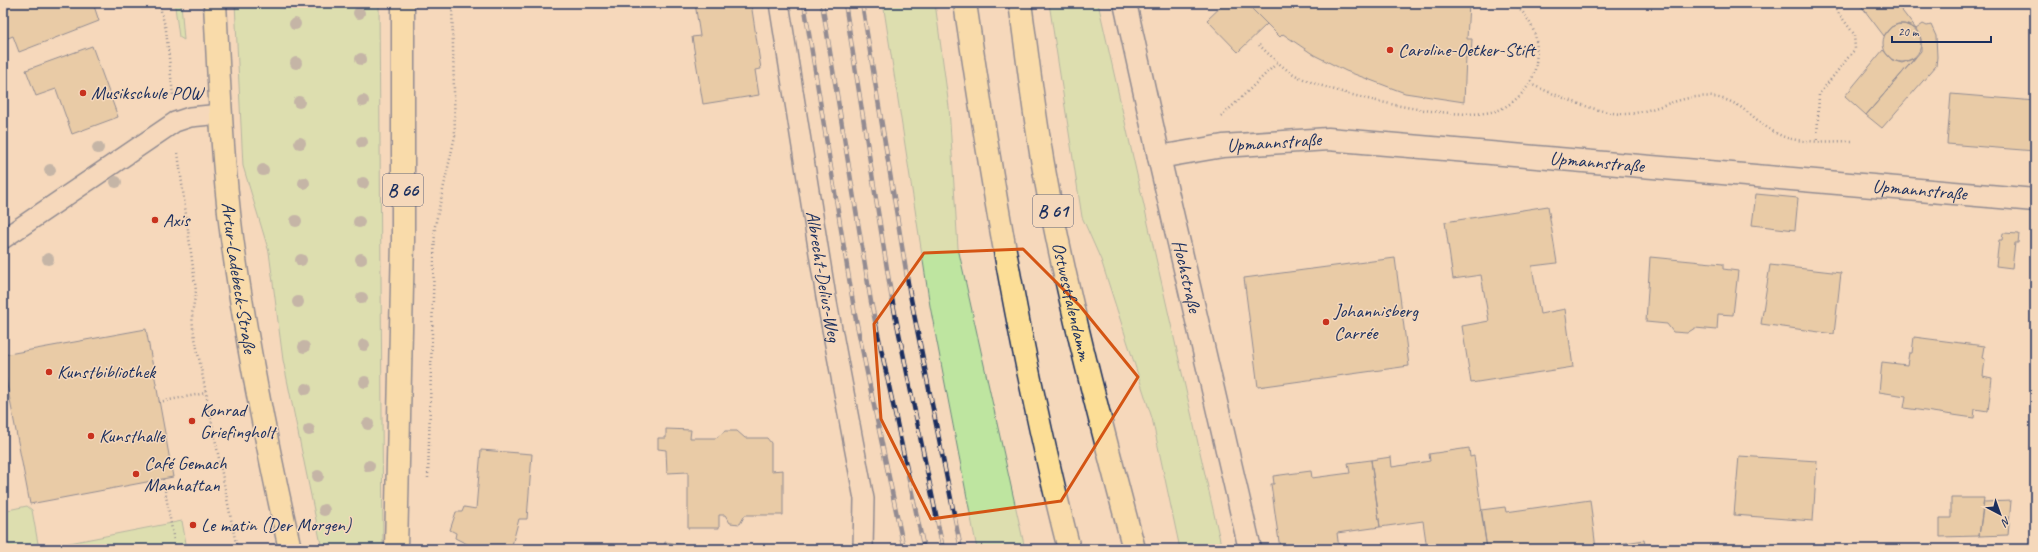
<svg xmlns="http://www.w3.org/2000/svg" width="2038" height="552" font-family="Caveat,sans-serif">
	<rect width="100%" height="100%" fill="#f5d8bb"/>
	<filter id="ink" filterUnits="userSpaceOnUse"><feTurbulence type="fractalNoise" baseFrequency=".025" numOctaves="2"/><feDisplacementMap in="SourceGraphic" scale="8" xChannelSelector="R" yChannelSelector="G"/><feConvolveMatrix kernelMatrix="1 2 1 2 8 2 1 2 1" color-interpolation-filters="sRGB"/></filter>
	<g filter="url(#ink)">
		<path fill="#bee5a0" stroke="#6c8a7f" d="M 172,3 L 181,3 L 184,40 L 179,37 L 175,7 Z
			M 235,3 L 379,3 L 383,549 L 322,549 L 283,360 L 269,252 L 243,166 Z
			M 883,3 L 935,3 L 949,107 L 958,248 L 1025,549 L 977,549 L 930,306 Z
			M 1049,3 L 1098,3 L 1222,549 L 1180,549 L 1152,418 L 1101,260 L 1082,217 Z
			M 27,506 L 32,510 L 39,549 L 182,521 L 187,549 L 3,549 L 3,511 Z"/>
		<path fill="#d9bb8d" stroke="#1b2f5e" d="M 3,3 L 93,3 L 99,21 L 19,52 L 13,36 L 3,40 Z
			M 695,3 L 751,3 L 761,69 L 755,70 L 759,95 L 703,104 L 692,37 L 700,36 Z
			M 1225,3 L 1246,3 L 1267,24 L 1238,52 L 1207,20 Z
			M 1246,3 L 1469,3 L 1467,39 L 1472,39 L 1471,58 L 1466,57 L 1464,102 L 1405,93 L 1346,71 L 1314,55 L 1283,34 L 1280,37 Z
			M 1859,3 L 1896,3 L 1916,29 L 1904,24 L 1898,24 L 1891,27 L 1884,36 Z
			M1883 43a19 19 0 1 1 38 0a19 19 0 1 1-38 0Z
			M 1923,24 L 1927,26 L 1931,25 L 1936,36 L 1937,57 L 1936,66 L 1882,128 L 1866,115 L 1921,51 L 1921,39 L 1916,29 Z
			M 92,46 L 118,117 L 72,134 L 56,89 L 36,96 L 26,70 Z
			M 1883,50 L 1892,60 L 1902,63 L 1916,57 L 1866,115 L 1845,96 Z
			M 1951,94 L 2035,101 L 2035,151 L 1947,144 Z
			M 1756,194 L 1798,198 L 1795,230 L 1752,225 Z
			M 1548,206 L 1557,263 L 1532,266 L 1540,314 L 1565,309 L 1573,367 L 1471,383 L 1462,326 L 1489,321 L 1481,275 L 1453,279 L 1445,222 Z
			M 2003,233 L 2019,234 L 2018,243 L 2015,243 L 2012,268 L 1996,266 L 1999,240 L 2002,240 Z
			M 1650,257 L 1723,264 L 1723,269 L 1738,271 L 1733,315 L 1718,314 L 1717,330 L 1695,328 L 1687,333 L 1673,332 L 1667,324 L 1646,322 Z
			M 1395,258 L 1409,366 L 1258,387 L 1244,278 Z
			M 1770,265 L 1841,273 L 1834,334 L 1761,324 Z
			M 146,329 L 173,477 L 30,504 L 3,364 L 3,355 Z
			M 1914,337 L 1984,346 L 1982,358 L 1985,359 L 1983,376 L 1992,378 L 1988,411 L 1975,409 L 1974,418 L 1904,408 L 1906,396 L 1879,392 L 1882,362 L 1907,365 L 1909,353 L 1912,353 Z
			M 666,429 L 691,430 L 690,438 L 716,438 L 725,431 L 737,431 L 745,438 L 767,438 L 771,443 L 771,471 L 783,470 L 783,515 L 745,515 L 740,524 L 730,523 L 725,515 L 719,515 L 719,528 L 688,528 L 688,472 L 667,473 L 666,450 L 658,449 L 658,438 L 666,438 Z
			M 1469,448 L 1470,457 L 1474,456 L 1487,549 L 1427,549 L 1423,521 L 1380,527 L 1371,460 L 1391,457 L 1392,467 L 1430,461 L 1429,454 Z
			M 481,450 L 532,454 L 527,519 L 519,519 L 511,549 L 470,549 L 471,546 L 455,538 L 456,533 L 450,530 L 456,512 L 462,512 L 464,507 L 476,509 Z
			M 1739,456 L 1817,461 L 1813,521 L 1734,515 Z
			M 1371,460 L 1380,527 L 1337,533 L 1339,549 L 1280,549 L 1271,484 L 1274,484 L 1273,476 L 1311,471 L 1312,478 L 1350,473 L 1348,463 Z
			M 1951,498 L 1984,498 L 1979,536 L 1940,537 L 1940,518 L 1951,518 Z
			M 1590,500 L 1596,549 L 1487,549 L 1481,510 L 1505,507 L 1506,512 Z
			M 2011,501 L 2008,535 L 1979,536 L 1984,502 Z
			M 1644,540 L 1646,549 L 1607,549 L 1607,546 Z
			M 665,542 L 713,549 L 664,549 Z"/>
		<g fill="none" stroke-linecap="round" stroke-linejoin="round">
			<defs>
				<g id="lane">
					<path id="s1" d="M 779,3 L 826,297 L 864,499 L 863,549"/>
					<path d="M 3,239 L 175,122 L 190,117 L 221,114"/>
				</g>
				<g id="street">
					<path id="s2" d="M 1125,3 L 1159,157 L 1250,549"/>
					<path id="s3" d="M 1159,157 L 1223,146 L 1328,139 L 2035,200"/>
				</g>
				<g id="primary">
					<path id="s4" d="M 215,3 C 219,81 222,160 232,238 C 246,342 267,446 290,549"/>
					<path d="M 396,549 L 403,241 L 403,3"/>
				</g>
				<g id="highway">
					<path d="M 965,3 C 992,187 1023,369 1069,549"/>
					<path id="s5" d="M 1020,3 C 1028,59 1034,115 1044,170 C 1067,298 1101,424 1134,549"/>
				</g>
			</defs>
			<use href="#lane" stroke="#1b2f5e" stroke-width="22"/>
			<use href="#street" stroke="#1b2f5e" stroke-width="25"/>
			<use href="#primary" stroke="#1b2f5e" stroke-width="25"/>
			<use href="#highway" stroke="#1b2f5e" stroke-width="25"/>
			<path stroke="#1b2f5e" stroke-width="2.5" stroke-dasharray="1 3" stroke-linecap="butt" d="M 159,3 L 166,30 L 173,95
				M 1806,3 L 1811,7 L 1821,3
				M 1259,45 C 1271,56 1282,68 1297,76 C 1333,94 1464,126 1501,109 C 1519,100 1534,84 1536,63 C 1539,36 1533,23 1515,3
				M 1530,84 C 1554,94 1600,115 1626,114 C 1659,112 1687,89 1723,99 C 1746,105 1760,127 1782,136 C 1800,144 1833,141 1854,141
				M 1221,117 L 1277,63
				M 1817,140 L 1819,94 L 1855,49 L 1854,34 L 1831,3
				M 178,153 L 196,291 L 192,314 L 193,328 L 237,549
				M 159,402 L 206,393
				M 428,478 L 435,226 L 455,136 L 452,3
				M 163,479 L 174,541"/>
			<use href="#lane" stroke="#f5d8bb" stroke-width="19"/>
			<use href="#street" stroke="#f5d8bb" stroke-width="22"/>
			<use href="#primary" stroke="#fcde96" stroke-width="22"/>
			<use href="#highway" stroke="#fcde96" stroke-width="22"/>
			<defs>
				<path id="rail" d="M 804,3 L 855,315 L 904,549
					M 822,3 L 871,302 L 924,549
					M 845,3 L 891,294 L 943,549
					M 862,3 L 909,289 L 961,549"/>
			</defs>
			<use href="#rail" stroke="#1b2f5e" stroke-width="4.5"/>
			<use href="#rail" stroke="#f5d8bb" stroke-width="3" stroke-dasharray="9" stroke-linecap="butt"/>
		</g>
		<g fill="#8a8a8d">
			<circle cx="359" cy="13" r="6"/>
			<circle cx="295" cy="24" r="6"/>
			<circle cx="361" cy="59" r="6"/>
			<circle cx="296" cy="63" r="6"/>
			<circle cx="363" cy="101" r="6"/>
			<circle cx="299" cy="102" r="6"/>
			<circle cx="362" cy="142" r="6"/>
			<circle cx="300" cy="143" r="6"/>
			<circle cx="98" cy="148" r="6"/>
			<circle cx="50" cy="170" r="6"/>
			<circle cx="263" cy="170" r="6"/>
			<circle cx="116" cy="182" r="6"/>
			<circle cx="304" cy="183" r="6"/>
			<circle cx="363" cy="183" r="6"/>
			<circle cx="296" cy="221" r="6"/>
			<circle cx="359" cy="222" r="6"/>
			<circle cx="48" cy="259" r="6"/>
			<circle cx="361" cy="259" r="6"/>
			<circle cx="301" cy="260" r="6"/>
			<circle cx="362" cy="298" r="6"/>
			<circle cx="298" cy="302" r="6"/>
			<circle cx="364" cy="345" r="6"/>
			<circle cx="304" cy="347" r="6"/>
			<circle cx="365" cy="382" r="6"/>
			<circle cx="306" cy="389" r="6"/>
			<circle cx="368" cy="424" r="6"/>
			<circle cx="309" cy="430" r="6"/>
			<circle cx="369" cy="466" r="6"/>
			<circle cx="318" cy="476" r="6"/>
			<circle cx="324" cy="510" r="6"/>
		</g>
	</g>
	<path d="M0 0H2038V552H0ZM 1023,249 L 1080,306 L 1138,377 L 1061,501 L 931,519 L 881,419 L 874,324 L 924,253 Z" fill="#f5d8bb" fill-opacity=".55" fill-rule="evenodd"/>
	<path fill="none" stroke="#d45514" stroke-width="3" stroke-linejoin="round" d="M 1023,249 L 1080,306 L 1138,377 L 1061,501 L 931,519 L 881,419 L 874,324 L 924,253 Z"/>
	<g fill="#c8321e" stroke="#f5d8bb" stroke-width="1.5">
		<circle cx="1390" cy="50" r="4"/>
		<circle cx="83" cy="93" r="4"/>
		<circle cx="155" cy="220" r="4"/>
		<circle cx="1326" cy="322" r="4"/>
		<circle cx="49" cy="372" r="4"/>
		<circle cx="192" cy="421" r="4"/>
		<circle cx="91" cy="436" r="4"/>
		<circle cx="136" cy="474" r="4"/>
		<circle cx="193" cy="525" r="4"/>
	</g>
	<g text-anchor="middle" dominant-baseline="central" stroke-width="3" stroke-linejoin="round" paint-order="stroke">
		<g fill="#f5d8bb" stroke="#5c627a" stroke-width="1">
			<rect x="383" y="174" width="40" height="32" rx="3"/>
			<rect x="1033" y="195" width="40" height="32" rx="3"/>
		</g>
		<g font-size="18" font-weight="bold" fill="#1b2f5e">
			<text x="403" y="190">B 66</text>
			<text x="1053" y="211">B 61</text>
		</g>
		<g font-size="19" fill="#1b2f5e" stroke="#f5d8bb" text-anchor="start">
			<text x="1398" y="50">Caroline-Oetker-Stift</text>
			<text x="91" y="93">Musikschule POW</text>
			<text x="163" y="220">Axis</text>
			<text x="1334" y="311">Johannisberg<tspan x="1334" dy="22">Carrée</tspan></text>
			<text x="57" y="372">Kunstbibliothek</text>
			<text x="200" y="410">Konrad<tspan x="200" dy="22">Griefingholt</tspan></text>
			<text x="99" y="436">Kunsthalle</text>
			<text x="144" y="463">Café Gemach<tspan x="144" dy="22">Manhattan</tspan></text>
			<text x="201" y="525">Le matin (Der Morgen)</text>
		</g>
		<g font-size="19" fill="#1b2f5e" stroke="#f5d8bb">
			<text stroke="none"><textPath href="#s3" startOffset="116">Upmannstraße</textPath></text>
			<text stroke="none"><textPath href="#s3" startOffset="440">Upmannstraße</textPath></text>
			<text stroke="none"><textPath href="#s3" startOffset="764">Upmannstraße</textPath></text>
			<text stroke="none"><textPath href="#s1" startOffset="277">Albrecht-Delius-Weg</textPath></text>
			<text stroke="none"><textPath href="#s2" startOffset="280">Hochstraße</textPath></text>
			<text stroke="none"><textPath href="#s4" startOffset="276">Artur-Ladebeck-Straße</textPath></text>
			<text stroke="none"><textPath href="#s5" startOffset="303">Ostwestfalendamm</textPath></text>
		</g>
	</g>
	<rect width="2038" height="552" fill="none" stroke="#f5d8bb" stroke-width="16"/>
	<rect x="8" y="8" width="2022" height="536" fill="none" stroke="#1b2f5e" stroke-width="1.5" filter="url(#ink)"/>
	<g transform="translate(2000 514) rotate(139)" stroke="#f5d8bb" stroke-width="3" paint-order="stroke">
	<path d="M0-3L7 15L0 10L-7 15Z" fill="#1b2f5e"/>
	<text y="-6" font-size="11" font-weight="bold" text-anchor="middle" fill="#1b2f5e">N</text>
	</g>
	<path d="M1892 36v6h99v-6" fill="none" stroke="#1b2f5e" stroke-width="2"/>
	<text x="1898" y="36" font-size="12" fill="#1b2f5e" stroke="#f5d8bb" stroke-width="3" paint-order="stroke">20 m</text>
</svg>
